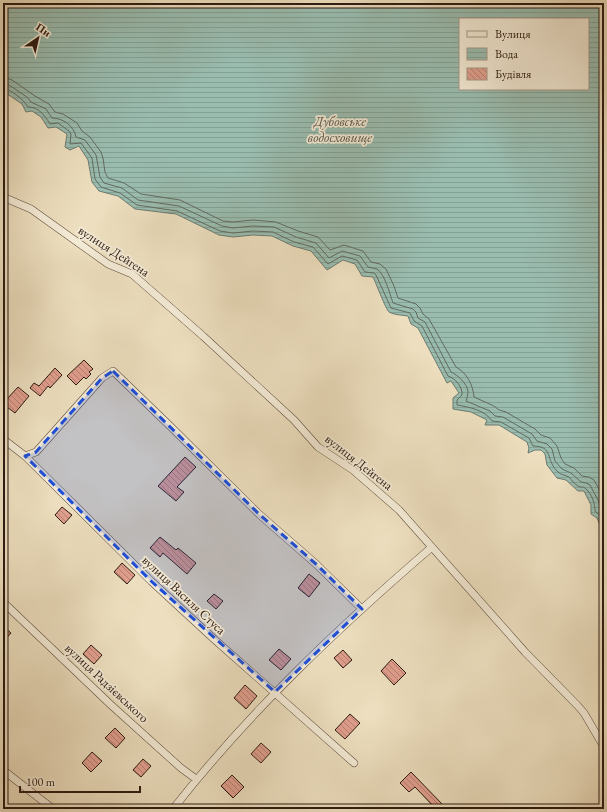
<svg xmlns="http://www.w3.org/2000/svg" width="607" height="812" font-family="'EB Garamond',serif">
	<defs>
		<pattern id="water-rules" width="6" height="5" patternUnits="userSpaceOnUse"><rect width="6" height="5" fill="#99bcaf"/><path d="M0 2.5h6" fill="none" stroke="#84a196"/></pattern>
		<pattern id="building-back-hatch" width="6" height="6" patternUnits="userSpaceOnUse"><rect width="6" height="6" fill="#e09e8d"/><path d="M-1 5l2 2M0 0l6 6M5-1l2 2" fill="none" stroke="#b68072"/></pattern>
	</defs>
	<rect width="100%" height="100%" fill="#ecdebe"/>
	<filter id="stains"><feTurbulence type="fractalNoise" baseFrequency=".005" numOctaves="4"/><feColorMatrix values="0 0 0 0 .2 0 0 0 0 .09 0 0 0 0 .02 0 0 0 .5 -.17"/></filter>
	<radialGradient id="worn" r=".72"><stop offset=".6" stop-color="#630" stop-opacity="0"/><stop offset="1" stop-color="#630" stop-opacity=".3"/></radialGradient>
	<path fill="url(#water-rules)" stroke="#6d7b70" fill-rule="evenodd" d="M 3,3 L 604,3 L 604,535 L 597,518 L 591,514 L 591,505 L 584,491 L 578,491 L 566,480 L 557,478 L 547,465 L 545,454 L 541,450 L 535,450 L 528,453 L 529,448 L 527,442 L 499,425 L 485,425 L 487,420 L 471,412 L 453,409 L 453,398 L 459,393 L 451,381 L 447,383 L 418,328 L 411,324 L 408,316 C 402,315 394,315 389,312 C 386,310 376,283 373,277 L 362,276 L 355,264 L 343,260 L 327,270 L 311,251 L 293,246 L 272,236 L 253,235 L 233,237 L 219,235 L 176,214 L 135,209 L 118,196 L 99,191 L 92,182 L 88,160 L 79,146 L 70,150 L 65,147 L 67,134 L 56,127 L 48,128 L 41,117 L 32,111 L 26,112 L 22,104 L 3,91 ZM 460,19 L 588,19 L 588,89 L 460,89 Z"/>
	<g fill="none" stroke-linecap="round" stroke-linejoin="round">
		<path stroke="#626b60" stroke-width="1" d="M 3,77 L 12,80 L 35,96 L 49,104 L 55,112 L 63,114 L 77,123 L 82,131 L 90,137 L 101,152 L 103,158 L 105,172 L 108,178 L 124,183 L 141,194 L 180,200 L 223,221 L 233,222 L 253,220 L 276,222 L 298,231 L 318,237 L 330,250 L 344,245 L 363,251 L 371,262 L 380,264 L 386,269 L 394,286 L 398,298 L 416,304 L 420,308 L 423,314 L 429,319 L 456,367 C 467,373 473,385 474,397 L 494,406 L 499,410 L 506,412 L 535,429 L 541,435 L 550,438 L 557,446 L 561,458 L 565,464 L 574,468 L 582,476 L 589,477 L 594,480 L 604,498
			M 3,83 L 9,85 L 27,97 L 31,102 L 46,109 L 52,118 C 63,118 74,126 76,137 L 85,140 L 96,155 L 100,177 L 104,183 L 122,188 L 138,200 L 179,206 L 222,226 L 233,228 L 253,226 L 274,227 L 296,237 L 316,243 L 329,258 L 342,251 L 360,256 L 368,267 C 371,268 374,268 377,269 C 385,274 390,295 393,303 L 413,309 L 416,312 L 418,318 L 425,322 L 451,372 C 458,375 467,384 468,391 C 468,395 467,398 466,401 L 490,411 L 495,416 L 503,417 L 532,434 L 537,441 L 547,444 L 552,449 L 555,461 L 562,469 L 571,473 L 581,482 L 586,483 L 590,485 L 599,502 L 600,509 L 604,512
			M 3,88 C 12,90 23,99 28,107 C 39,107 44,115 50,124 L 58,123 L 69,131 L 71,134 L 70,144 L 81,143 L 92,158 L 95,179 L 101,187 L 120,193 L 137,205 L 177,211 L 220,231 L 233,233 L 253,231 L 273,232 L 294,242 L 313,247 L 328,264 L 342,256 L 357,260 L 365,272 L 374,273 L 376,275 L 391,308 L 410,313 L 414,321 L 422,326 L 448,376 C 455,378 463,387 462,395 L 457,400 L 457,405 C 469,407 485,410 492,421 L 501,422 L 529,438 L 533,446 C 554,446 545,460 558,472 C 561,475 565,475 569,477 C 572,480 574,484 578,486 C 581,488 584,486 586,489 C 592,494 595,504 595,511 L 600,516 L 604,523"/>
	</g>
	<path fill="url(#building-back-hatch)" stroke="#2c1a11" d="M 84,360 L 93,369 L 89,372 L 91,374 L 86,379 L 84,377 L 76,385 L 67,376 Z
		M 55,368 L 62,375 L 50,388 L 48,386 L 40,396 L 30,388 L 34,383 L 39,386 Z
		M 18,387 L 29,396 L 15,413 L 7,407 L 7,401 L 6,400 Z
		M 185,457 L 196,467 L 177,487 L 184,492 L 176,501 L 158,486 Z
		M 62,507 L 72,515 L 64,524 L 55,515 Z
		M 160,537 L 176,550 L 178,548 L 196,563 L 187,574 L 163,553 L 160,557 L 150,548 Z
		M 122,563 L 135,575 L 127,584 L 114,572 Z
		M 309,574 L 320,583 L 309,597 L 298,588 Z
		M 214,594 L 223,601 L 216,609 L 207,601 Z
		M 3,626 L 11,633 L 3,642 Z
		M 91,645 L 102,655 L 94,664 L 83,654 Z
		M 279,649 L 291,659 L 281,670 L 269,660 Z
		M 343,650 L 352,660 L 343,668 L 334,658 Z
		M 392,659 L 406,673 L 394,685 L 381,671 Z
		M 245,685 L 257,696 L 246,709 L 234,698 Z
		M 350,714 L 360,723 L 345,739 L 335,730 Z
		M 115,728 L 125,738 L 116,748 L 105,738 Z
		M 261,743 L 271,752 L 261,763 L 251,754 Z
		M 92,752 L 102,761 L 91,772 L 82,763 Z
		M 143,759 L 151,766 L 141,777 L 133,770 Z
		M 411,772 L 444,806 L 441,809 L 436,809 L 415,787 L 409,792 L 400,783 Z
		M 232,775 L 244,787 L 233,798 L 221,786 Z"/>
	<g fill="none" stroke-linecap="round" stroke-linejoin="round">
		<defs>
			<path id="street" d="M 3,197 L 31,209 L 108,264 L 132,274 L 203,336 L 294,420 L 318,447 L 353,470 L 399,510 L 525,652 L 578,706 L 584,713 L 604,747
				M 3,439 L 25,456 L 151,581 L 215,640 L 354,763
				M 25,456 L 36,452 L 102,378 L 113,371 L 170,426 L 260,515 L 316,564 L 362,609
				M 3,602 L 111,705 L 181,768 L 196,779
				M 3,770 L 53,809
				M 173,809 C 249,712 339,627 432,547"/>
		</defs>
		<use href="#street" stroke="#5c4b3c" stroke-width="8"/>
		<use href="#street" stroke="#f3ead5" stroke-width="7"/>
	</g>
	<path fill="#1d4ed8" fill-opacity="0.2" stroke="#1d4ed8" stroke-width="3" stroke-dasharray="8 5" stroke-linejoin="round" d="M 113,371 L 260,515 L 316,564 L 362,609 L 275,692 L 151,581 L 25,456 L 36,452 L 102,378 Z"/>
	<g text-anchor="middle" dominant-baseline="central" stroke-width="3.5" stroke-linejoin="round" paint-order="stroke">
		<g font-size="13" fill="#2c1a11" stroke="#f3ead5">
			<text transform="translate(114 251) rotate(33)">вулиця Дейгена</text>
			<text transform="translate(359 462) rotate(38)">вулиця Дейгена</text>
			<text transform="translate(184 595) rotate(43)">вулиця Василя Стуса</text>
			<text transform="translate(107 683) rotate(43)">вулиця Радзієвського</text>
		</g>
		<g font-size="14" font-style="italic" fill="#525348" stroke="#f3ead5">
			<text x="340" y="121">Дубовське<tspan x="340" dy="16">водосховище</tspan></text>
		</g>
	</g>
	<rect width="607" height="812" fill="none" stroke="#ecdebe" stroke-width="16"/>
	<rect x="4" y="4" width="599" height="804" fill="none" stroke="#2c1a11" stroke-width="2"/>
	<rect x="8" y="8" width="591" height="796" fill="none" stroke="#2c1a11"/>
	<rect x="459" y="18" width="130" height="72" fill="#f3ead5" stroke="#a39787"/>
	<rect x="467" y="31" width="20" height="6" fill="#f3ead5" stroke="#a39787"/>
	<text x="495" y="38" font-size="12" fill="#2c1a11">Вулиця</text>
	<rect x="467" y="48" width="20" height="12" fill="url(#water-rules)" stroke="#a39787"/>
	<text x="495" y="58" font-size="12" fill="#2c1a11">Вода</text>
	<rect x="467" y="68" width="20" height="12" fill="url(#building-back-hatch)" stroke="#a39787"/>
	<text x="495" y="78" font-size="12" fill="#2c1a11">Будівля</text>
	<g transform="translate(38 38) rotate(34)" stroke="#f3ead5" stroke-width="3" paint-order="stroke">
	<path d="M0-3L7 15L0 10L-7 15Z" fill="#2c1a11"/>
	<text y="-6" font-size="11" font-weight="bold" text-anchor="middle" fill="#2c1a11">Пн</text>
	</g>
	<path d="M20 786v6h120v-6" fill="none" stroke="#2c1a11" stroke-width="2"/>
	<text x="26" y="786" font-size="12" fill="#2c1a11" stroke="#f3ead5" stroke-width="3" paint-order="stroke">100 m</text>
	<rect width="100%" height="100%" filter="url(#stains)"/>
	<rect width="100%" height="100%" fill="url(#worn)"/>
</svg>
